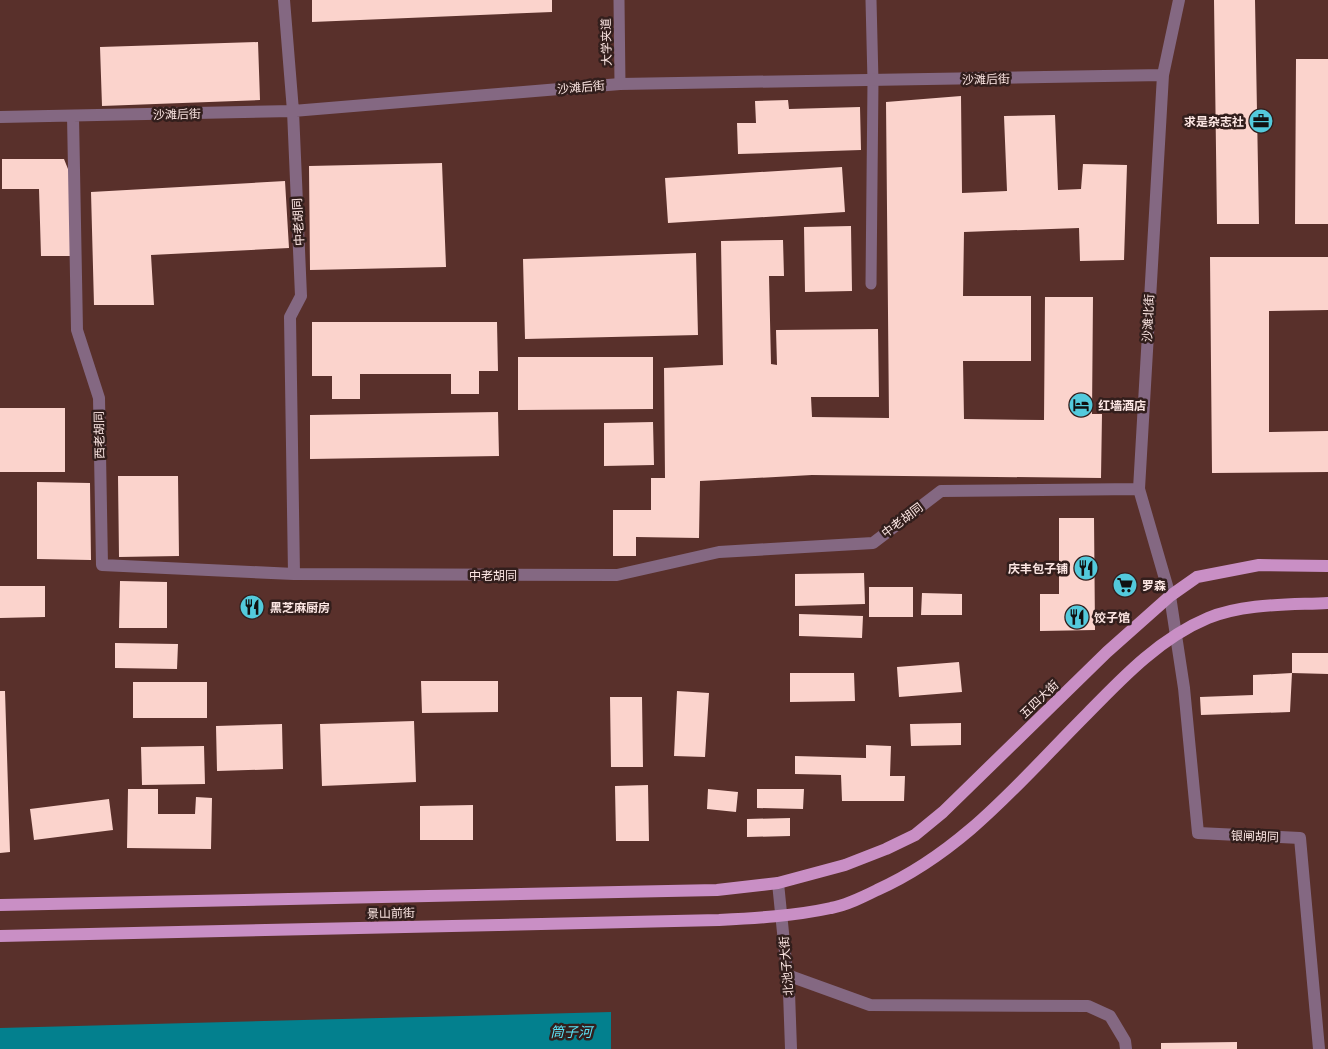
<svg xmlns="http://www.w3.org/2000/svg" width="1328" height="1049" font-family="'Open Sans','Noto Sans SC',sans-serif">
	<rect width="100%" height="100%" fill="#59302b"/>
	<path fill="#03808e" d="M 611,1012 L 611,1049 L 0,1049 L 0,1028 Z"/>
	<path fill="#fbd3cc" d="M 312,0 L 552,0 L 552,12 L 312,22 Z
		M 1214,0 L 1255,0 L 1259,224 L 1217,224 Z
		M 258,42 L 260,100 L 102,106 L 100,47 Z
		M 1296,59 L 1328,59 L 1328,224 L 1295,224 Z
		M 961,96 L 962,193 L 1007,191 L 1004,116 L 1055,115 L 1058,190 L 1081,189 L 1083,164 L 1127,165 L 1124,260 L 1080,261 L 1079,228 L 964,232 L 963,296 L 1031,296 L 1031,361 L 963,361 L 964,419 L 1044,420 L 1045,297 L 1093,297 L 1092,414 L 1102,414 L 1101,478 L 812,475 L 700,481 L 699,538 L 636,537 L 636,556 L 613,556 L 613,510 L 651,510 L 651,478 L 665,478 L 664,368 L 723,365 L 721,241 L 783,240 L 784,276 L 769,276 L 771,364 L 777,365 L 776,330 L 878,329 L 879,397 L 811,397 L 812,417 L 889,418 L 886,102 Z
		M 788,100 L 789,109 L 860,107 L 861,150 L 738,154 L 737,123 L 756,123 L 755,101 Z
		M 2,159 L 64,159 L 72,179 L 71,256 L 41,256 L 39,189 L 2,189 Z
		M 442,163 L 446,267 L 310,270 L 309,166 Z
		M 842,167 L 845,212 L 668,223 L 665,178 Z
		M 285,181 L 289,248 L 151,255 L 154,305 L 94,305 L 91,192 Z
		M 851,226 L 852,291 L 805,292 L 804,227 Z
		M 696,253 L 698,335 L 525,339 L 523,259 Z
		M 1210,257 L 1328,257 L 1328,310 L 1269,311 L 1269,432 L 1328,431 L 1328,472 L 1212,473 Z
		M 312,322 L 497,322 L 498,371 L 479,371 L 479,394 L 451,394 L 451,374 L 360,374 L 360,399 L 332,399 L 332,376 L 312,376 Z
		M 518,357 L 653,357 L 653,409 L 518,410 Z
		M 0,408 L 65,408 L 65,472 L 0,472 Z
		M 498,412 L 499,456 L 310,459 L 310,415 Z
		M 653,422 L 654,465 L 604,466 L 604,423 Z
		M 118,476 L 178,476 L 179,556 L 119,557 Z
		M 37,482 L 90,483 L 91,560 L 37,559 Z
		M 1059,518 L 1094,518 L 1095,630 L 1040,631 L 1040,594 L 1059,594 Z
		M 864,573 L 865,604 L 795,606 L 795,574 Z
		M 120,581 L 167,582 L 167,628 L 119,628 Z
		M 0,586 L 45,586 L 45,617 L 0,618 Z
		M 869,587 L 913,587 L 913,617 L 869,617 Z
		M 922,593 L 962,594 L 962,615 L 921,615 Z
		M 799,614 L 863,616 L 862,638 L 799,636 Z
		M 115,643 L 178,644 L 177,669 L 115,668 Z
		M 1292,653 L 1328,653 L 1328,674 L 1292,673 Z
		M 959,662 L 962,692 L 899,697 L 897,667 Z
		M 790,673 L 854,673 L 855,701 L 790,702 Z
		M 1292,673 L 1290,712 L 1201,715 L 1200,697 L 1253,695 L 1253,675 Z
		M 421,681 L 498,681 L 498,712 L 422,713 Z
		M 133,682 L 207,682 L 207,718 L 133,718 Z
		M 0,691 L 5,691 L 10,852 L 0,853 Z
		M 677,691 L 709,693 L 705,757 L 674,756 Z
		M 610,697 L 642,697 L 643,767 L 611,767 Z
		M 414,721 L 416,782 L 322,786 L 320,724 Z
		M 961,723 L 961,745 L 911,746 L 910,724 Z
		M 282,724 L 283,769 L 217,771 L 216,726 Z
		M 866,745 L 891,746 L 890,776 L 905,776 L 904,801 L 842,801 L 841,775 L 795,774 L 795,756 L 866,758 Z
		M 204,746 L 205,784 L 142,785 L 141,747 Z
		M 648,785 L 649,841 L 616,841 L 615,786 Z
		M 128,789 L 158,789 L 158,814 L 195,814 L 196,797 L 212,798 L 211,849 L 127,848 Z
		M 708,789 L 738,792 L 736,812 L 707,809 Z
		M 757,789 L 804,789 L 803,809 L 757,808 Z
		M 109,799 L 113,830 L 34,840 L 30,809 Z
		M 473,805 L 473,840 L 420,840 L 420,806 Z
		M 790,818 L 790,836 L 747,837 L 747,819 Z
		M 1237,1042 L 1237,1049 L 1161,1049 L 1161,1043 Z"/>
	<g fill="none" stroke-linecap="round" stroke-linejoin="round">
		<path stroke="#846882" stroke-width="11" d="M 619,0 L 620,84
			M 871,0 L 873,81 L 871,284"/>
		<path stroke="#846882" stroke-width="12" d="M 284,0 L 293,111 L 301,296 L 290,317 L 294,574 L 617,575 L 719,552 L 873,543 L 941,491 L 1139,489
			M 1179,0 L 1163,75 L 1139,489 L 1170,596 L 1184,688 L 1198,833 L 1300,838 L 1319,1049
			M 73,116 L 77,330 L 99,398 L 102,565 L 294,574
			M 0,117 L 293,111 L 620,84 L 1163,75
			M 787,975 L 870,1005 L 1088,1006 L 1110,1016 L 1125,1041 L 1126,1049"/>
		<path stroke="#846882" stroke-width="12" d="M 778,883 L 789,992 L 791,1049"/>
		<path stroke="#c98fc5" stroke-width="12" d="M 0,905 L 717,890 L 778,883 L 845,865 L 886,849 L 915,835 L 943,812 L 1107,652 L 1170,596 L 1197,577 L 1259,565 L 1328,566
			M 0,936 L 719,920 C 757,918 794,916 831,908 C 847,905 863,897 877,890 C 964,851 1021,780 1087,714 C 1123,677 1160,638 1208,618 C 1245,603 1289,605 1328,603"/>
	</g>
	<defs>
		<symbol id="office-disc" viewBox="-11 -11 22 22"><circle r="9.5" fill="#53cadc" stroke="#321e1c"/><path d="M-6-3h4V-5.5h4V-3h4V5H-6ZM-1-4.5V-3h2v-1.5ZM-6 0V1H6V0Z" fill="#111"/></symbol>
		<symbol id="hotel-disc" viewBox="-11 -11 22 22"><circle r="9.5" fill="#53cadc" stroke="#321e1c"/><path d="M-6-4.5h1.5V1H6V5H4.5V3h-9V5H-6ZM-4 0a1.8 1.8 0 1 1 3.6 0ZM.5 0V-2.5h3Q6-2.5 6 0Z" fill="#111"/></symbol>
		<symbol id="restaurant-disc" viewBox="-11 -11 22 22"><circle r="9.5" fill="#53cadc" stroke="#321e1c"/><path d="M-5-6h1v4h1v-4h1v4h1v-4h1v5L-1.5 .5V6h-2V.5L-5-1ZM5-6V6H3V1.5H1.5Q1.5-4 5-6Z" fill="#111"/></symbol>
		<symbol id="supermarket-disc" viewBox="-11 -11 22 22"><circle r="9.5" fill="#53cadc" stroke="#321e1c"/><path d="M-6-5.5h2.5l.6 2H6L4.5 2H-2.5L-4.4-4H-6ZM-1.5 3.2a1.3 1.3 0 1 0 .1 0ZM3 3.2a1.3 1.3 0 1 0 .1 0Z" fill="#111"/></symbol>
	</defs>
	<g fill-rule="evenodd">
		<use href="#office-disc" x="1247" y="107" width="28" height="28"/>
		<use href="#hotel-disc" x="1067" y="391" width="28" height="28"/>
		<use href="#restaurant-disc" x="1072" y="554" width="28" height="28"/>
		<use href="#supermarket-disc" x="1111" y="571" width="28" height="28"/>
		<use href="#restaurant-disc" x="238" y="593" width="28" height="28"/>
		<use href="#restaurant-disc" x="1063" y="603" width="28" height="28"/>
	</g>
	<g text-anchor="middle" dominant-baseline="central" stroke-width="5" stroke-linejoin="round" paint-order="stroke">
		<g font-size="12" fill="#fce6e3" stroke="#321e1c">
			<text transform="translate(606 42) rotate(-91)">大学夹道</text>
			<text transform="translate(986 79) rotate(-1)">沙滩后街</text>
			<text transform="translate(581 87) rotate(-5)">沙滩后街</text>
			<text transform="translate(177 114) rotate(-1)">沙滩后街</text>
			<text transform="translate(298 222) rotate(-93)">中老胡同</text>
			<text transform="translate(1148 318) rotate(-87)">沙滩北街</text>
			<text transform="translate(99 435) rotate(-91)">西老胡同</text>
			<text transform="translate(902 520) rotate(-37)">中老胡同</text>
			<text x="493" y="575">中老胡同</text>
			<text transform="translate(1039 699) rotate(-44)">五四大街</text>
			<text transform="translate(1255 836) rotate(2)">银闸胡同</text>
			<text transform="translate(391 913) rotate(-1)">景山前街</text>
			<text transform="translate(786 966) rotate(-95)">北池子大街</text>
		</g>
		<g font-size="12" font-weight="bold" fill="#fce6e3" stroke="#321e1c" text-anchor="start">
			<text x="1244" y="121" text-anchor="end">求是杂志社</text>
			<text x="1098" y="405">红墙酒店</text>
			<text x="1068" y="568" text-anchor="end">庆丰包子铺</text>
			<text x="1142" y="585">罗森</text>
			<text x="270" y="607">黑芝麻厨房</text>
			<text x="1094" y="617">饺子馆</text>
		</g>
		<g font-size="14" font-style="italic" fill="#5be1f4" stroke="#321e1c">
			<text x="571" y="1031">筒子河</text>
		</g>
	</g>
</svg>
